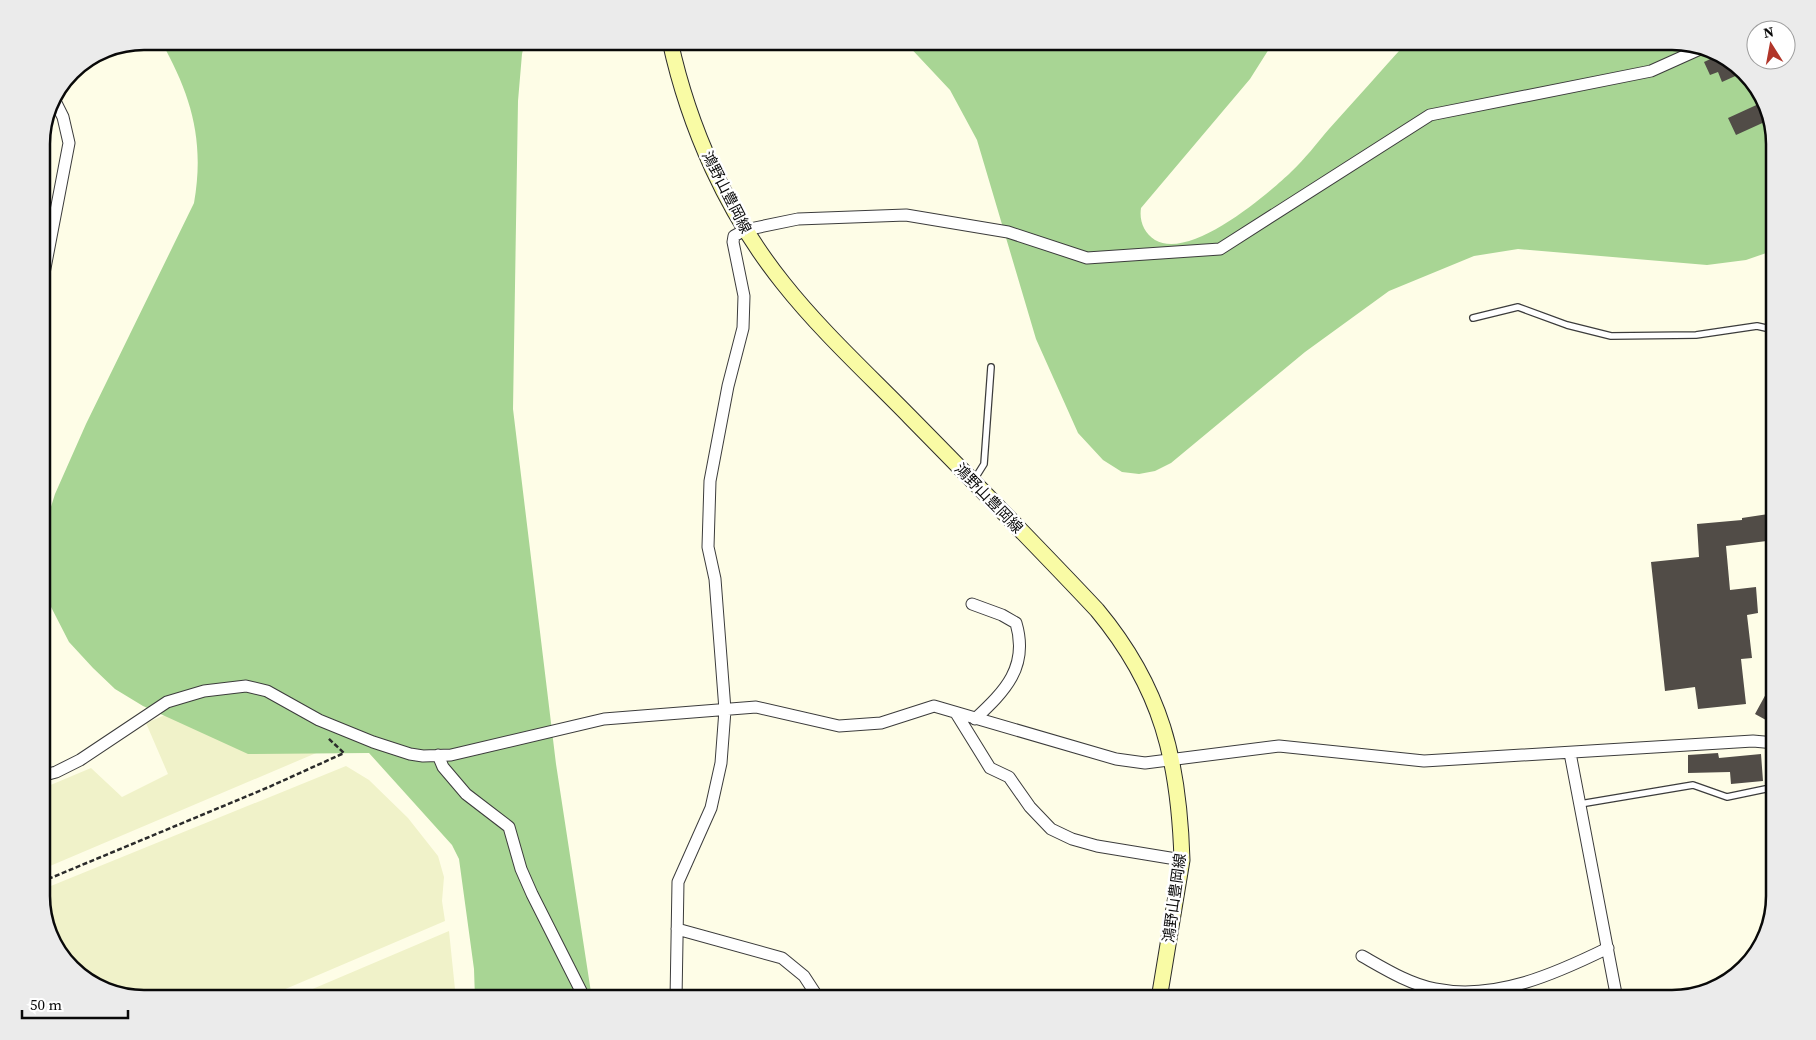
<svg xmlns="http://www.w3.org/2000/svg" width="1816" height="1040" font-family="'Source Serif 4','Noto Sans JP',serif">
	<rect width="100%" height="100%" fill="#fefde7"/>
	<path fill="#f0f2c9" d="M 44,128 L 47,140 L 41,170 L 41,138 Z
		M 227,689 L 321,751 L 50,866 L 41,828 L 41,789 L 91,768 L 122,797 L 168,774 L 146,723 Z
		M 346,766 L 369,780 L 408,818 L 438,856 L 444,877 L 442,901 L 445,921 L 262,999 L 144,999 L 93,985 L 58,953 L 41,902 L 41,890 Z
		M 449,931 L 456,999 L 289,999 Z"/>
	<path fill="#a8d594" d="M 161,41 L 525,41 L 522,54 L 518,101 L 513,409 L 556,764 L 592,999 L 475,999 L 474,969 L 459,859 L 452,845 L 369,753 L 248,754 L 143,706 L 115,689 L 93,668 L 69,642 L 50,605 L 41,573 L 41,555 L 44,529 L 55,494 L 86,424 L 194,203 C 205,140 191,95 161,41 Z
		M 904,41 L 1274,41 L 1250,79 L 1141,208 C 1139,221 1144,233 1155,240 C 1190,261 1267,195 1291,172 C 1305,159 1317,143 1329,129 C 1355,100 1381,71 1408,41 L 1672,41 L 1723,55 L 1758,87 L 1775,138 L 1775,250 L 1746,260 L 1707,265 L 1518,249 L 1474,256 L 1389,291 L 1305,352 L 1171,463 L 1155,471 L 1139,474 L 1122,472 L 1103,460 L 1078,433 L 1036,339 L 977,140 L 950,90 Z"/>
	<path fill="#514c47" d="M 1721,54 L 1723,55 L 1742,73 L 1722,82 L 1718,72 L 1710,75 L 1704,62 Z
		M 1763,102 L 1769,120 L 1736,135 L 1728,118 Z
		M 1775,513 L 1775,540 L 1726,546 L 1730,590 L 1756,587 L 1758,613 L 1747,615 L 1752,658 L 1741,659 L 1746,704 L 1698,709 L 1695,687 L 1665,691 L 1651,562 L 1699,557 L 1697,524 L 1742,520 L 1742,518 Z
		M 1767,692 L 1775,696 L 1775,725 L 1755,714 Z
		M 1718,753 L 1719,758 L 1761,754 L 1763,781 L 1731,784 L 1730,772 L 1688,773 L 1688,755 Z"/>
	<g fill="none" stroke-linecap="round" stroke-linejoin="round">
		<defs>
			<path id="service" d="M 1473,318 L 1518,307 L 1567,325 L 1611,336 L 1696,335 L 1757,326 L 1775,330
				M 974,480 L 984,464 L 991,367
				M 1580,804 L 1693,785 L 1727,797 L 1775,787"/>
			<path id="minor" d="M 41,289 L 69,143 L 63,117 L 53,97
				M 972,604 L 1002,615 L 1016,623 C 1029,667 1005,691 975,719
				M 956,713 L 990,768 L 1009,777 L 1030,807 L 1051,829 L 1072,839 L 1097,846 L 1182,860
				M 1570,753 L 1617,999
				M 438,755 L 443,767 L 466,794 L 509,827 L 521,869 L 532,894 L 585,999
				M 41,776 L 56,772 L 80,760 L 167,702 L 204,691 L 246,686 L 267,691 L 319,720 L 373,742 L 410,754 L 423,756 L 451,755 L 604,719 L 756,707 L 839,726 L 881,723 L 934,706 L 1116,759 L 1145,763 L 1279,746 L 1424,761 L 1753,741 L 1775,743
				M 677,929 L 782,958 L 804,976 L 819,999
				M 1362,956 C 1385,969 1409,984 1435,989 C 1495,1001 1555,974 1608,948
				M 676,999 L 678,882 L 711,808 L 721,763 L 725,710 L 715,579 L 708,547 L 710,481 L 728,386 L 743,328 L 744,296 L 733,242 L 734,236 L 745,230 L 798,219 L 906,215 L 1008,232 L 1087,258 L 1220,249 L 1430,115 L 1651,71 L 1700,49"/>
			<path id="secondary" d="M 670,41 C 689,128 727,213 783,283 C 821,331 867,373 910,417 C 973,481 1036,545 1097,610 C 1162,688 1179,761 1182,860 L 1159,999"/>
		</defs>
		<use href="#service" stroke="#3c3c3c" stroke-width="8"/>
		<use href="#minor" stroke="#3c3c3c" stroke-width="13"/>
		<use href="#secondary" stroke="#2b2b2b" stroke-width="17"/>
		<path stroke="#2b2b2b" stroke-width="2.5" stroke-dasharray="5 2.5" stroke-linecap="butt" d="M 41,882 L 269,787 L 344,753 L 328,738"/>
		<use href="#service" stroke="#fff" stroke-width="5.5"/>
		<use href="#minor" stroke="#fff" stroke-width="11"/>
		<use href="#secondary" stroke="#f9fba5" stroke-width="15"/>
	</g>
	<g text-anchor="middle" dominant-baseline="central" stroke-width="5" stroke-linejoin="round" paint-order="stroke">
		<g font-size="15" fill="#090909" stroke="#fff">
			<text transform="translate(727 192) rotate(63)">鴻野山豊岡線</text>
			<text transform="translate(989 498) rotate(46)">鴻野山豊岡線</text>
			<text transform="translate(1174 898) rotate(-82)">鴻野山豊岡線</text>
		</g>
	</g>
	<path d="M0 0H1816V1040H0ZM144 50H1672A94 94 0 0 1 1766 144V896A94 94 0 0 1 1672 990H144A94 94 0 0 1 50 896V144A94 94 0 0 1 144 50Z" fill="#ebebeb" fill-rule="evenodd"/>
	<path fill="none" stroke="#090909" stroke-width="2.5" d="M144 50H1672A94 94 0 0 1 1766 144V896A94 94 0 0 1 1672 990H144A94 94 0 0 1 50 896V144A94 94 0 0 1 144 50Z"/>
	<g transform="translate(1771 45) rotate(349)"><circle r="24" fill="#ffffff" stroke="#9d9d9d"/>
	<path d="M0-4L9 19L0 12L-9 19Z" fill="#b1362a"/>
	<text y="-8" font-size="14" font-weight="bold" text-anchor="middle" fill="#090909">N</text>
	</g>
	<path d="M22 1010v8h106v-8" fill="none" stroke="#090909" stroke-width="2.5"/>
	<text x="30" y="1010" font-size="15" fill="#090909" stroke="#ffffff" stroke-width="4" paint-order="stroke">50 m</text>
</svg>
